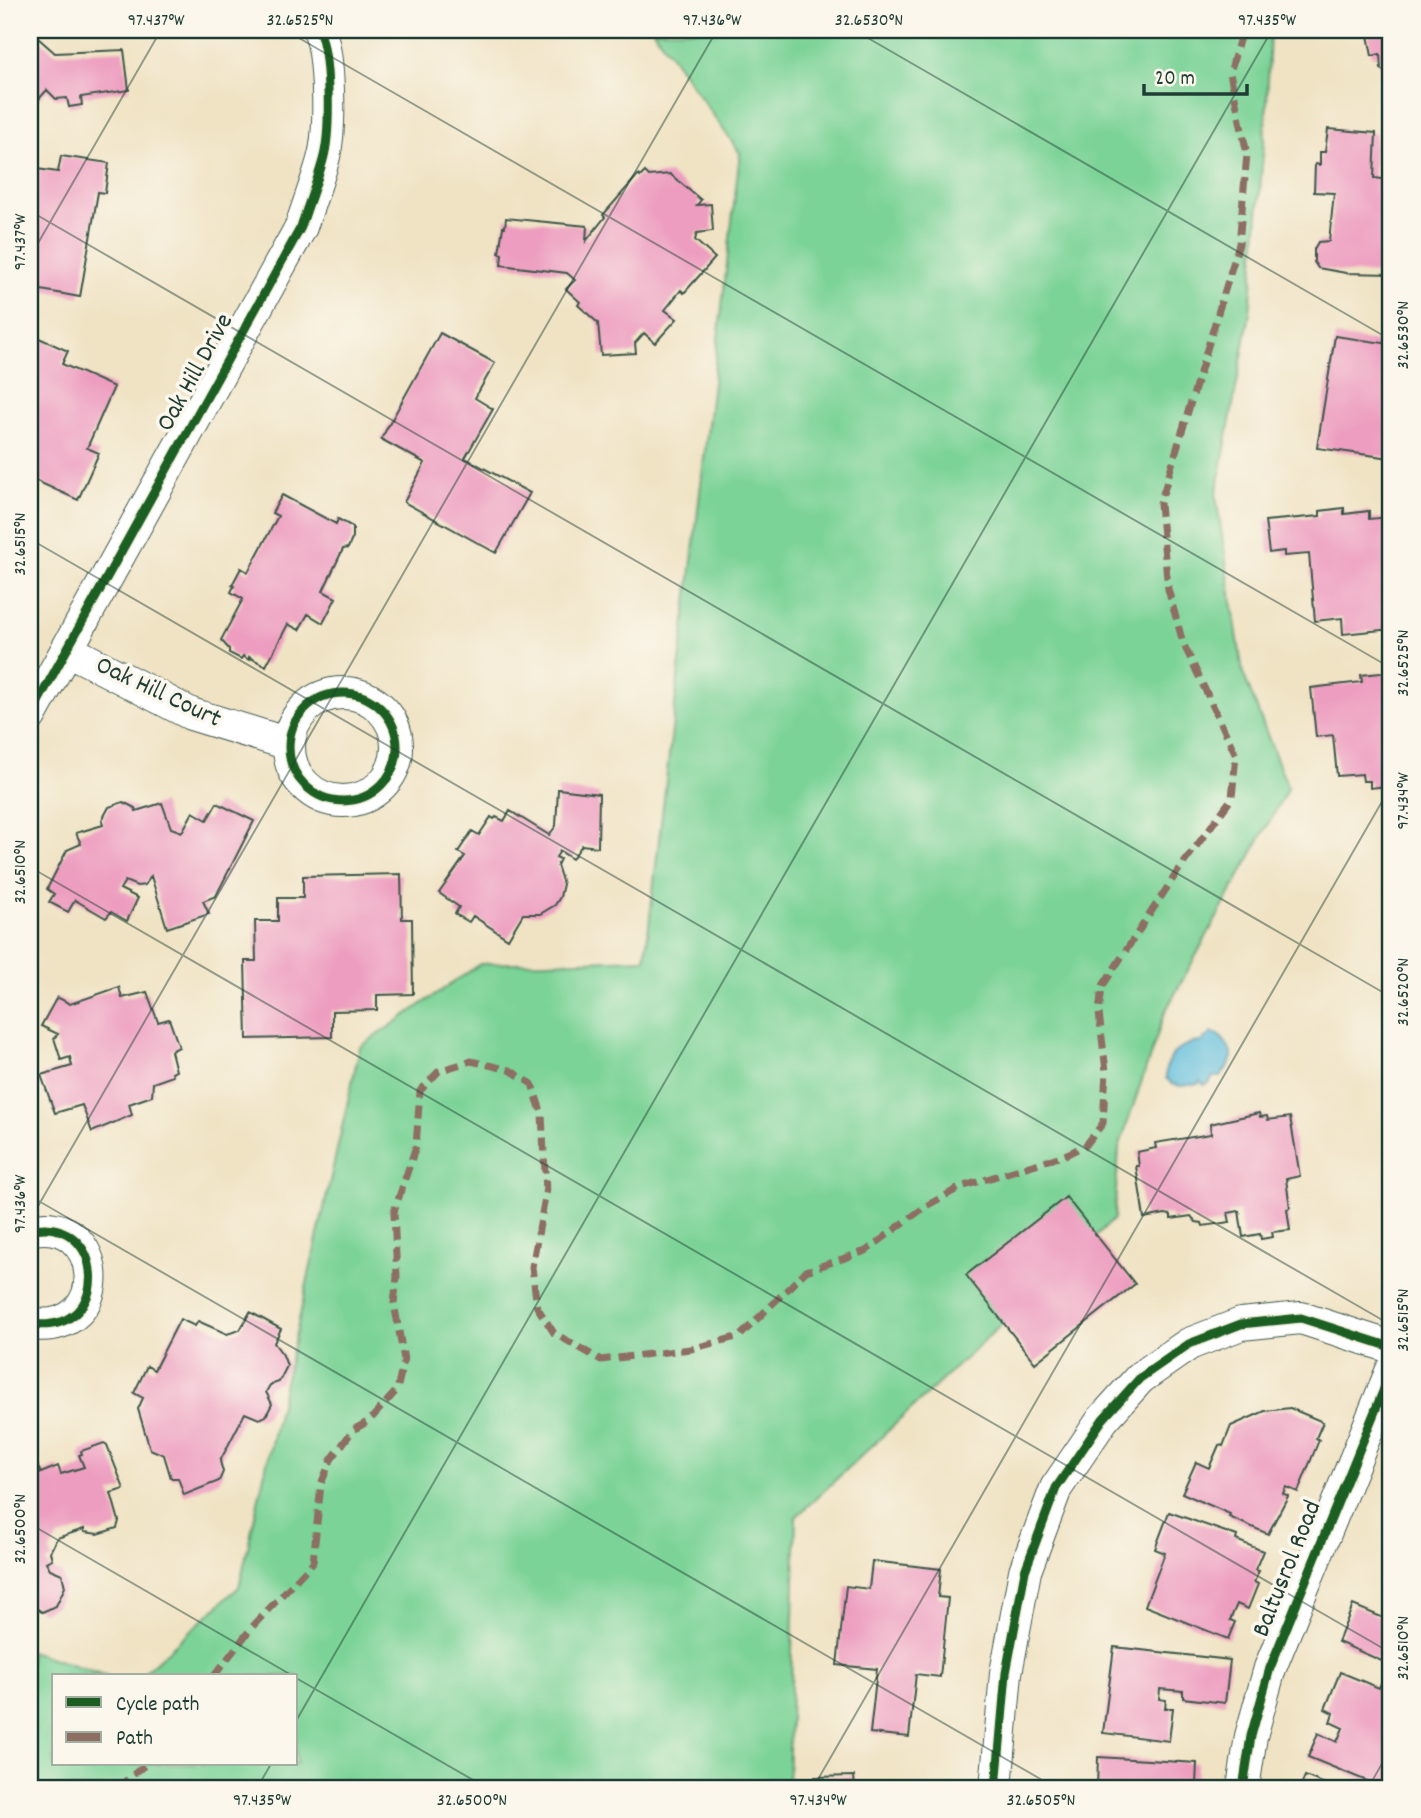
<svg xmlns="http://www.w3.org/2000/svg" width="1421" height="1818" font-family="Dekko,sans-serif">
	<rect width="100%" height="100%" fill="#fbf7ec"/>
	<filter id="ink" filterUnits="userSpaceOnUse"><feTurbulence type="fractalNoise" baseFrequency=".0143" numOctaves="2"/><feDisplacementMap in="SourceGraphic" scale="14" xChannelSelector="R" yChannelSelector="G"/><feConvolveMatrix kernelMatrix="1 2 1 2 8 2 1 2 1" color-interpolation-filters="sRGB"/></filter>
	<filter id="wash" filterUnits="userSpaceOnUse"><feTurbulence type="fractalNoise" baseFrequency=".00686" numOctaves="4" result="noise"/><feDisplacementMap in="SourceGraphic" scale="28" xChannelSelector="R" yChannelSelector="G"/><feGaussianBlur stdDeviation="1.57" result="paint"/><feColorMatrix in="noise" values="0 0 0 0 0 0 0 0 0 0 0 0 0 0 0 0 0 1.4 0 .05"/><feComposite in="paint" operator="in"/></filter>
	<g filter="url(#wash)">
		<rect width="100%" height="100%" fill="#f0e3c4"/>
		<path fill="#7cd397" stroke="#4e8866" stroke-width="2" d="M 653,30 L 1270,30 L 1267,104 L 1250,313 L 1216,496 L 1243,673 L 1288,788 L 1165,1012 L 1119,1148 L 1114,1219 L 796,1517 L 788,1788 L 30,1788 L 30,1651 L 108,1676 L 54,1676 L 54,1764 L 296,1764 L 296,1676 L 140,1676 L 239,1587 L 360,1047 L 480,964 L 645,959 L 740,153 Z"/>
		<path fill="#5ebddc" stroke="#3e7d88" stroke-width="2" d="M 1212,1033 C 1222,1034 1231,1049 1232,1057 C 1232,1061 1223,1073 1221,1077 L 1213,1077 L 1209,1083 L 1204,1085 L 1200,1081 L 1198,1084 L 1180,1086 L 1172,1084 L 1166,1078 L 1166,1068 L 1173,1054 L 1182,1047 L 1191,1043 L 1201,1042 Z"/>
		<g id="blocks">
			<path fill="#ed9dbf" d="M 1367,30 L 1391,30 L 1391,76 L 1381,69 L 1380,54 L 1372,56 Z
				M 30,31 L 55,53 L 124,50 L 129,90 L 81,97 L 82,105 L 69,107 L 67,98 L 56,99 L 47,90 L 30,109 Z
				M 1328,129 L 1376,133 L 1374,178 L 1391,180 L 1391,274 L 1346,273 L 1318,268 L 1314,262 L 1314,249 L 1318,242 L 1329,241 L 1334,193 L 1314,192 L 1315,164 L 1320,165 L 1320,152 L 1325,152 Z
				M 61,156 L 109,163 L 105,193 L 98,192 L 80,297 L 30,288 L 30,168 L 58,172 Z
				M 645,172 L 649,176 L 670,174 L 701,200 L 697,205 L 711,204 L 713,231 L 697,233 L 695,240 L 715,258 L 684,293 L 681,290 L 665,310 L 677,319 L 655,343 L 644,333 L 635,343 L 636,353 L 601,355 L 598,323 L 578,305 L 580,302 L 566,289 L 575,280 L 567,273 L 501,265 L 502,254 L 499,253 L 503,227 L 505,227 L 506,218 L 587,226 L 586,241 L 605,217 L 603,215 L 638,175 L 640,177 Z
				M 440,333 L 495,363 L 475,398 L 493,409 L 465,458 L 530,493 L 496,553 L 404,502 L 425,463 L 381,439 Z
				M 30,334 L 68,351 L 62,364 L 114,387 L 87,448 L 99,453 L 78,500 L 30,478 Z
				M 1335,336 L 1391,344 L 1391,458 L 1317,448 Z
				M 282,495 L 336,524 L 338,519 L 353,527 L 353,537 L 348,548 L 343,549 L 323,591 L 336,598 L 323,623 L 308,614 L 299,630 L 288,624 L 266,666 L 249,657 L 249,660 L 243,656 L 241,659 L 229,653 L 229,649 L 221,640 L 243,599 L 231,592 L 234,586 L 232,585 L 241,568 L 248,572 L 278,516 L 272,513 Z
				M 1344,508 L 1344,514 L 1369,511 L 1369,519 L 1391,517 L 1391,629 L 1343,634 L 1342,618 L 1315,621 L 1309,554 L 1284,556 L 1284,551 L 1269,553 L 1265,521 L 1320,516 L 1320,511 Z
				M 1391,672 L 1391,780 L 1387,780 L 1387,786 L 1370,788 L 1370,781 L 1363,781 L 1362,774 L 1337,776 L 1333,735 L 1316,737 L 1311,688 L 1362,682 L 1361,675 Z
				M 558,789 L 599,794 L 598,847 L 582,845 L 572,859 L 560,851 L 556,857 L 560,859 L 557,865 L 563,884 L 560,897 L 555,905 L 540,914 L 523,914 L 508,939 L 473,916 L 469,922 L 455,914 L 459,907 L 439,893 L 465,856 L 458,852 L 472,831 L 479,835 L 491,817 L 494,819 L 496,817 L 504,821 L 510,811 L 549,835 L 556,826 Z
				M 123,802 L 135,808 L 136,811 L 162,803 L 171,828 L 182,832 L 193,812 L 207,820 L 217,803 L 254,821 L 216,896 L 203,901 L 209,914 L 167,928 L 151,876 L 145,885 L 137,886 L 125,881 L 120,889 L 138,898 L 127,921 L 111,912 L 106,918 L 75,900 L 68,912 L 49,902 L 54,894 L 47,889 L 67,850 L 81,844 L 76,833 L 103,825 L 102,820 L 109,807 Z
				M 401,874 L 402,919 L 412,919 L 413,994 L 377,995 L 377,1010 L 332,1011 L 332,1037 L 247,1039 L 245,961 L 256,961 L 255,921 L 278,921 L 278,898 L 303,898 L 303,876 Z
				M 119,987 L 122,998 L 147,992 L 158,1022 L 169,1019 L 179,1047 L 171,1051 L 176,1071 L 172,1073 L 173,1076 L 153,1083 L 152,1096 L 129,1104 L 132,1115 L 92,1132 L 82,1105 L 55,1113 L 41,1075 L 72,1066 L 70,1057 L 61,1060 L 54,1038 L 58,1034 L 41,1026 L 57,997 L 70,1004 Z
				M 1259,1113 L 1260,1117 L 1267,1116 L 1268,1120 L 1290,1117 L 1300,1176 L 1286,1179 L 1290,1208 L 1287,1209 L 1290,1230 L 1272,1232 L 1273,1237 L 1261,1239 L 1260,1234 L 1243,1237 L 1239,1211 L 1228,1213 L 1230,1222 L 1203,1226 L 1202,1223 L 1196,1222 L 1191,1216 L 1171,1219 L 1171,1215 L 1165,1214 L 1144,1218 L 1136,1166 L 1139,1166 L 1137,1152 L 1156,1148 L 1155,1143 L 1211,1134 L 1210,1124 Z
				M 1066,1197 L 1135,1284 L 1035,1363 L 966,1275 Z
				M 250,1312 L 281,1329 L 274,1343 L 283,1355 L 287,1366 L 279,1382 L 270,1385 L 266,1392 L 272,1404 L 266,1416 L 259,1419 L 245,1413 L 220,1461 L 223,1472 L 219,1481 L 184,1495 L 178,1478 L 171,1478 L 164,1455 L 150,1449 L 138,1409 L 143,1398 L 134,1393 L 147,1366 L 154,1370 L 180,1319 L 195,1326 L 198,1321 L 227,1334 L 240,1330 Z
				M 1290,1408 L 1323,1422 L 1316,1438 L 1319,1440 L 1298,1492 L 1286,1487 L 1283,1493 L 1288,1496 L 1268,1534 L 1229,1517 L 1230,1514 L 1182,1493 L 1196,1462 L 1209,1468 L 1219,1445 L 1223,1446 L 1231,1426 L 1265,1411 Z
				M 104,1443 L 107,1445 L 124,1489 L 111,1493 L 119,1521 L 117,1528 L 98,1534 L 84,1532 L 84,1529 L 57,1538 L 50,1552 L 52,1559 L 46,1562 L 50,1569 L 62,1574 L 65,1587 L 56,1606 L 42,1612 L 30,1604 L 30,1464 L 36,1462 L 41,1473 L 58,1466 L 61,1474 L 84,1467 L 79,1455 L 82,1454 L 81,1451 Z
				M 1169,1512 L 1237,1536 L 1236,1540 L 1263,1551 L 1255,1570 L 1259,1571 L 1254,1582 L 1258,1584 L 1248,1609 L 1237,1604 L 1230,1620 L 1235,1622 L 1228,1639 L 1145,1606 L 1165,1553 L 1155,1549 Z
				M 872,1561 L 941,1569 L 938,1597 L 948,1598 L 940,1677 L 916,1674 L 909,1737 L 870,1733 L 877,1669 L 837,1665 L 846,1586 L 869,1589 Z
				M 1391,1599 L 1391,1665 L 1338,1642 L 1353,1605 L 1386,1619 Z
				M 1114,1647 L 1230,1660 L 1225,1703 L 1183,1698 L 1183,1691 L 1160,1689 L 1159,1699 L 1166,1700 L 1165,1708 L 1173,1708 L 1169,1741 L 1103,1733 Z
				M 1340,1672 L 1379,1688 L 1381,1683 L 1391,1687 L 1391,1788 L 1384,1788 L 1308,1757 L 1318,1733 L 1337,1742 L 1343,1728 L 1330,1722 L 1333,1713 L 1325,1709 Z
				M 1098,1757 L 1197,1763 L 1196,1784 L 1199,1784 L 1199,1788 L 1097,1788 Z
				M 854,1776 L 855,1788 L 816,1788 L 815,1777 Z
				M 1305,1776 L 1335,1788 L 1300,1788 Z"/>
		</g>
	</g>
	<g filter="url(#ink)">
		<use href="#blocks" fill-opacity="0" stroke="#3e564a" stroke-width="2"/>
		<g fill="none" stroke-linecap="round" stroke-linejoin="round">
			<defs>
				<path id="minor" d="M 68,650 L 191,714 L 289,744
					M289 747a54 54 0 1 1 108 0a54 54 0 1 1-108 0Z
					M 30,716 L 301,227 C 308,205 317,182 323,160 C 331,133 330,55 319,30
					M 30,1230 C 104,1211 117,1336 30,1324
					M 996,1788 L 1006,1673 L 1025,1571 L 1056,1488 L 1103,1419 L 1140,1378 L 1189,1344 L 1241,1324 L 1301,1318 L 1391,1347
					M 1243,1788 L 1251,1736 L 1270,1668 L 1391,1372"/>
			</defs>
			<use href="#minor" stroke="#3e564a" stroke-width="34"/>
			<use href="#minor" stroke="#fff" stroke-width="32"/>
			<path stroke="#8d6e63" stroke-width="7" stroke-dasharray="14 7" stroke-linecap="butt" d="M 214,1676 L 252,1627 L 313,1562 L 321,1484 L 331,1460 L 353,1430 L 369,1421 L 397,1390 L 404,1360 L 394,1303 L 397,1277 L 394,1212 L 416,1146 L 420,1091 L 439,1071 L 471,1061 L 510,1070 L 532,1084 L 542,1114 L 546,1192 L 532,1267 L 537,1307 L 554,1333 L 601,1360 L 691,1349 L 740,1336 L 806,1271 L 866,1251 L 926,1206 L 961,1187 L 1065,1155 L 1086,1145 L 1103,1123 L 1106,1071 L 1099,1013 L 1102,987 L 1178,871 L 1232,798 L 1236,755 L 1183,643 L 1168,589 L 1160,504 L 1239,244 L 1247,154 L 1230,73 L 1242,30
				M 117,1788 L 146,1764"/>
			<defs>
				<path id="cycleway" d="M289 747a54 54 0 1 1 108 0a54 54 0 1 1-108 0Z
					M 30,716 L 301,227 C 308,205 317,182 323,160 C 331,133 330,55 319,30
					M 30,1230 C 104,1211 117,1336 30,1324
					M 996,1788 L 1006,1673 L 1025,1571 L 1056,1488 L 1103,1419 L 1140,1378 L 1189,1344 L 1241,1324 L 1301,1318 L 1391,1347
					M 1243,1788 L 1251,1736 L 1270,1668 L 1391,1372"/>
			</defs>
			<use href="#cycleway" stroke="#fbf7ec" stroke-width="13"/>
			<use href="#cycleway" stroke="#1b5e20" stroke-width="9"/>
		</g>
	</g>
	<path fill="none" stroke="#1f3d34" stroke-width="2" stroke-opacity="0.45" d="M 285,30 L 1391,668M 854,30 L 1391,340M 30,211 L 1391,997M 30,257 L 161,30M 30,539 L 1391,1325M 30,867 L 1391,1653M 30,1196 L 1056,1788M 30,1220 L 717,30M 30,1524 L 293,1676M 296,1678 L 487,1788M 296,1721 L 1272,30M 257,1788 L 271,1764M 813,1788 L 1391,786M 1368,1788 L 1391,1748"/>
	<g text-anchor="middle" dominant-baseline="central" stroke-width="7" stroke-linejoin="round" paint-order="stroke">
		<g font-size="26" fill="#1f3d34" stroke="#fbf7ec">
			<text transform="translate(196 373) rotate(-61)">Oak Hill Drive</text>
			<text transform="translate(158 693) rotate(25)">Oak Hill Court</text>
			<text transform="translate(1288 1569) rotate(-68)">Baltusrol Road</text>
		</g>
	</g>
	<rect width="1421" height="1818" fill="none" stroke="#fbf7ec" stroke-width="77"/>
	<rect x="52" y="1674" width="245" height="91" fill="#fbf7ec" stroke="#a3ada2" stroke-width="2"/>
	<rect x="66" y="1697" width="35" height="10" fill="#1b5e20" stroke="#a3ada2" stroke-width="2"/>
	<text x="116" y="1710" font-size="21" fill="#1f3d34">Cycle path</text>
	<rect x="66" y="1732" width="35" height="10" fill="#8d6e63" stroke="#a3ada2" stroke-width="2"/>
	<text x="116" y="1744" font-size="21" fill="#1f3d34">Path</text>
	<path d="M1144 84v10h103v-10" fill="none" stroke="#1f3d34" stroke-width="3.5"/>
	<text x="1155" y="84" font-size="21" fill="#1f3d34" stroke="#fbf7ec" stroke-width="5" paint-order="stroke">20 m</text>
	<rect x="38" y="38" width="1344" height="1742" fill="none" stroke="#1f3d34" stroke-width="2.5"/>
	<g font-size="18" text-anchor="middle" fill="#1f3d34">
		<text x="156" y="25">97.437°W</text>
		<text x="300" y="25">32.6525°N</text>
		<text x="712" y="25">97.436°W</text>
		<text x="869" y="25">32.6530°N</text>
		<text x="1267" y="25">97.435°W</text>
		<text transform="translate(19 242) rotate(-90)" y="6">97.437°W</text>
		<text transform="translate(1402 335) rotate(-90)" y="6">32.6530°N</text>
		<text transform="translate(19 544) rotate(-90)" y="6">32.6515°N</text>
		<text transform="translate(1402 663) rotate(-90)" y="6">32.6525°N</text>
		<text transform="translate(1402 801) rotate(-90)" y="6">97.434°W</text>
		<text transform="translate(19 872) rotate(-90)" y="6">32.6510°N</text>
		<text transform="translate(1402 992) rotate(-90)" y="6">32.6520°N</text>
		<text transform="translate(19 1204) rotate(-90)" y="6">97.436°W</text>
		<text transform="translate(1402 1320) rotate(-90)" y="6">32.6515°N</text>
		<text transform="translate(19 1529) rotate(-90)" y="6">32.6500°N</text>
		<text transform="translate(1402 1648) rotate(-90)" y="6">32.6510°N</text>
		<text x="262" y="1805">97.435°W</text>
		<text x="472" y="1805">32.6500°N</text>
		<text x="818" y="1805">97.434°W</text>
		<text x="1041" y="1805">32.6505°N</text>
	</g>
</svg>
